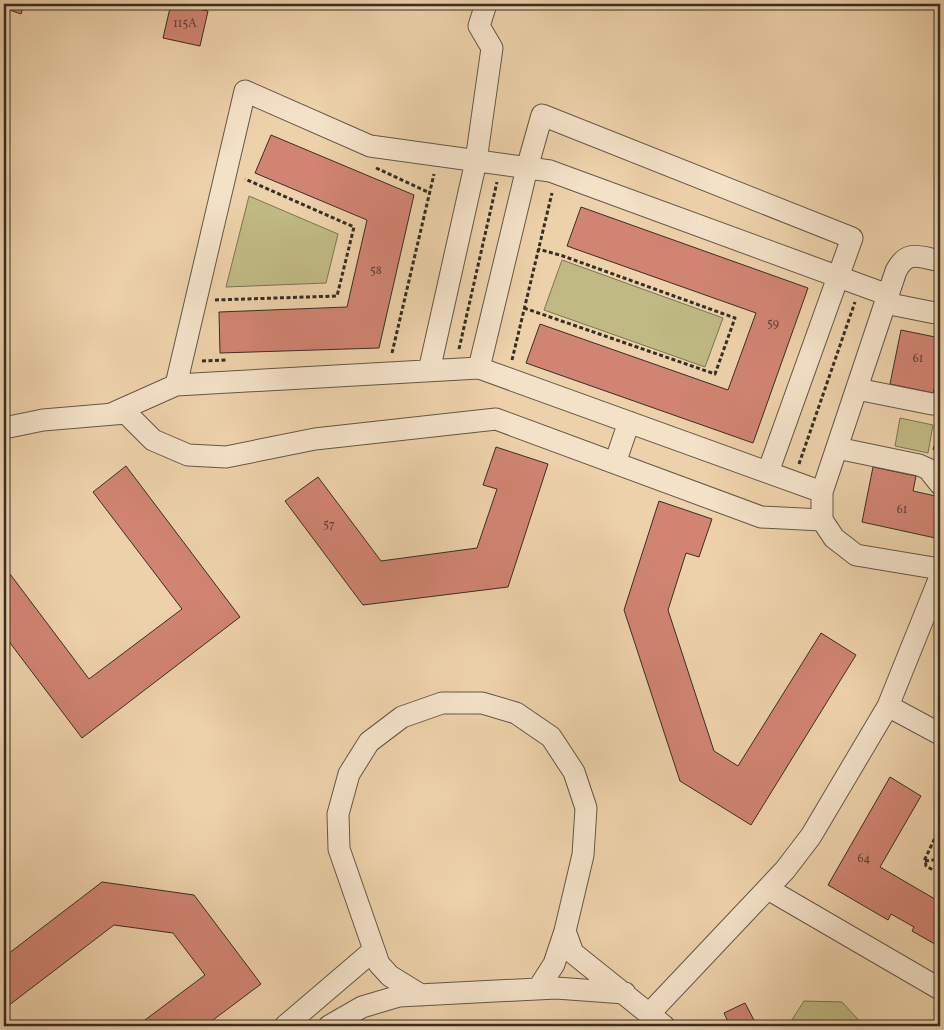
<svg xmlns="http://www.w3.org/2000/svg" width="944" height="1030" font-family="Vollkorn,serif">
	<rect width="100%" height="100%" fill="#edd1aa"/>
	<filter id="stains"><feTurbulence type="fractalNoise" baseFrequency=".004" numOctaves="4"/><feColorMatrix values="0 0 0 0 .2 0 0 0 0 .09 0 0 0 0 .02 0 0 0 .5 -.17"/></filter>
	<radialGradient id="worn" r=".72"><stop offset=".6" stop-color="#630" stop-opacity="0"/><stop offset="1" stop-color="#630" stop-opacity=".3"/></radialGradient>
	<path fill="#c0b983" stroke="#7b7454" d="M 249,196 L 338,234 L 326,283 L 226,287 Z
		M 562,260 L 723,318 L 705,367 L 544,310 Z
		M 900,418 L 933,425 L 928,453 L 895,446 Z
		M 804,1001 L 842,1002 L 864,1026 L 788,1026 Z"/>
	<path fill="#d18472" stroke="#362e25" d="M 4,4 L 24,4 L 21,14 L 4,8 Z
		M 179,4 L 199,4 L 198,9 L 208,11 L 200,46 L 163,38 L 170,8 L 178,8 Z
		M 271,135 L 414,195 L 379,348 L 220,353 L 219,312 L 347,307 L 367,220 L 255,173 Z
		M 581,207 L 808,288 L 753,443 L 526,363 L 540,324 L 728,390 L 756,313 L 567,246 Z
		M 901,330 L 940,338 L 940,382 L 936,381 L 933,393 L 890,384 Z
		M 496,447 L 548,464 L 508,587 L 363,605 L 285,501 L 318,477 L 381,561 L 477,548 L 497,489 L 483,485 Z
		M 126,466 L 240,617 L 82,738 L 4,635 L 4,566 L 89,679 L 182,609 L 93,492 Z
		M 873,467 L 916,476 L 913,491 L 940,497 L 940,539 L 862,522 Z
		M 659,501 L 712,519 L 699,557 L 686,553 L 668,610 L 714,751 L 738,766 L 821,633 L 856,655 L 751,825 L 680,781 L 624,610 Z
		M 940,666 L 940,697 L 935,695 L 938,690 L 935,689 L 940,679 L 935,676 Z
		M 890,777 L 921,796 L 880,867 L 940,902 L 940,947 L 912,931 L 914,927 L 891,914 L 888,920 L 828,885 Z
		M 102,882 L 194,895 L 261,984 L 205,1026 L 137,1026 L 205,975 L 173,933 L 114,925 L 4,1009 L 4,957 Z
		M 745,1003 L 757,1026 L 730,1026 L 724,1013 Z"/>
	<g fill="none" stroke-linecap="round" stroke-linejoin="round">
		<defs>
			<path id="minor" d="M 940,261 C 920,257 907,249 896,271 L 822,492 L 822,520 L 834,538 L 856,555 L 940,569
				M 885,303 L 940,314
				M 479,368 L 527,168 L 542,115 L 852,238 L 768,472
				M 429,371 L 476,161 L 492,48 L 479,26 L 486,4
				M 857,389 L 932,404 L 940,404
				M 111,414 L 176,385
				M 4,428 L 43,420 L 126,413 L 153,440 L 188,455 L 226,457 L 315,439 L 496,419 L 761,517 L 822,520
				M 837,448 L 919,465 L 928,469 L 940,484
				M 615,463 L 629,422
				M 822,492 L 479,368 L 176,385 L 245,91 L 370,146 L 550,171 L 888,295
				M 888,706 L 940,734
				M 768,889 L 940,989
				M 565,931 L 573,953 L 664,1026
				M 421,995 L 390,976 L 379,964 L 339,849 L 338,814 L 349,774 L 369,742 L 402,717 L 442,703 L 482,703 L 516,713 L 551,737 L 574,772 L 586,808 L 583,855 L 565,931 L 554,964 L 538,989
				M 649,1014 L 785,870 L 811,836 L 888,706 L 940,577
				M 285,1026 L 374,950
				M 329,1026 L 362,1007 L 399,996 L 556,988 L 625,993"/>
		</defs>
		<use href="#minor" stroke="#645746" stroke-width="23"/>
		<path stroke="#362e25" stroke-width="3" stroke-dasharray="4 2.5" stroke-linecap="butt" d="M 376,168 L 430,193
			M 215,300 L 337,296 L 354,227 L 245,179
			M 524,308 L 715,374 L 735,318 L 563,256 L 538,249
			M 459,349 L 497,182
			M 392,353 L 434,174
			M 512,360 L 552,193
			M 202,361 L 226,360
			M 934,450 L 940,422
			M 799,464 L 855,302
			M 940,827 L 925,859 L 926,866 L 940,874
			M 925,861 L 940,859"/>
		<use href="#minor" stroke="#f3e1c8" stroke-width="21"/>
	</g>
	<g text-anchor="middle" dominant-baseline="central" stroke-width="4" stroke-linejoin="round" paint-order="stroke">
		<g font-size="12" fill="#5d4438">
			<text x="185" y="24">115А</text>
			<text x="376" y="271">58</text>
			<text x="773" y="324">59</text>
			<text x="918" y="359">61</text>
			<text x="902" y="510">61</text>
			<text x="329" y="525">57</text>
			<text x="864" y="859">64</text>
		</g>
	</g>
	<rect width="944" height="1030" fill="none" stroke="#edd1aa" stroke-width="20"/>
	<rect x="5" y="5" width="934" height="1020" fill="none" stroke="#362e25" stroke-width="2.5"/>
	<rect x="10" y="10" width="924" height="1010" fill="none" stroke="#362e25"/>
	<rect width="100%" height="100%" filter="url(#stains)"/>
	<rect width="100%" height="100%" fill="url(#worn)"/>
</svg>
